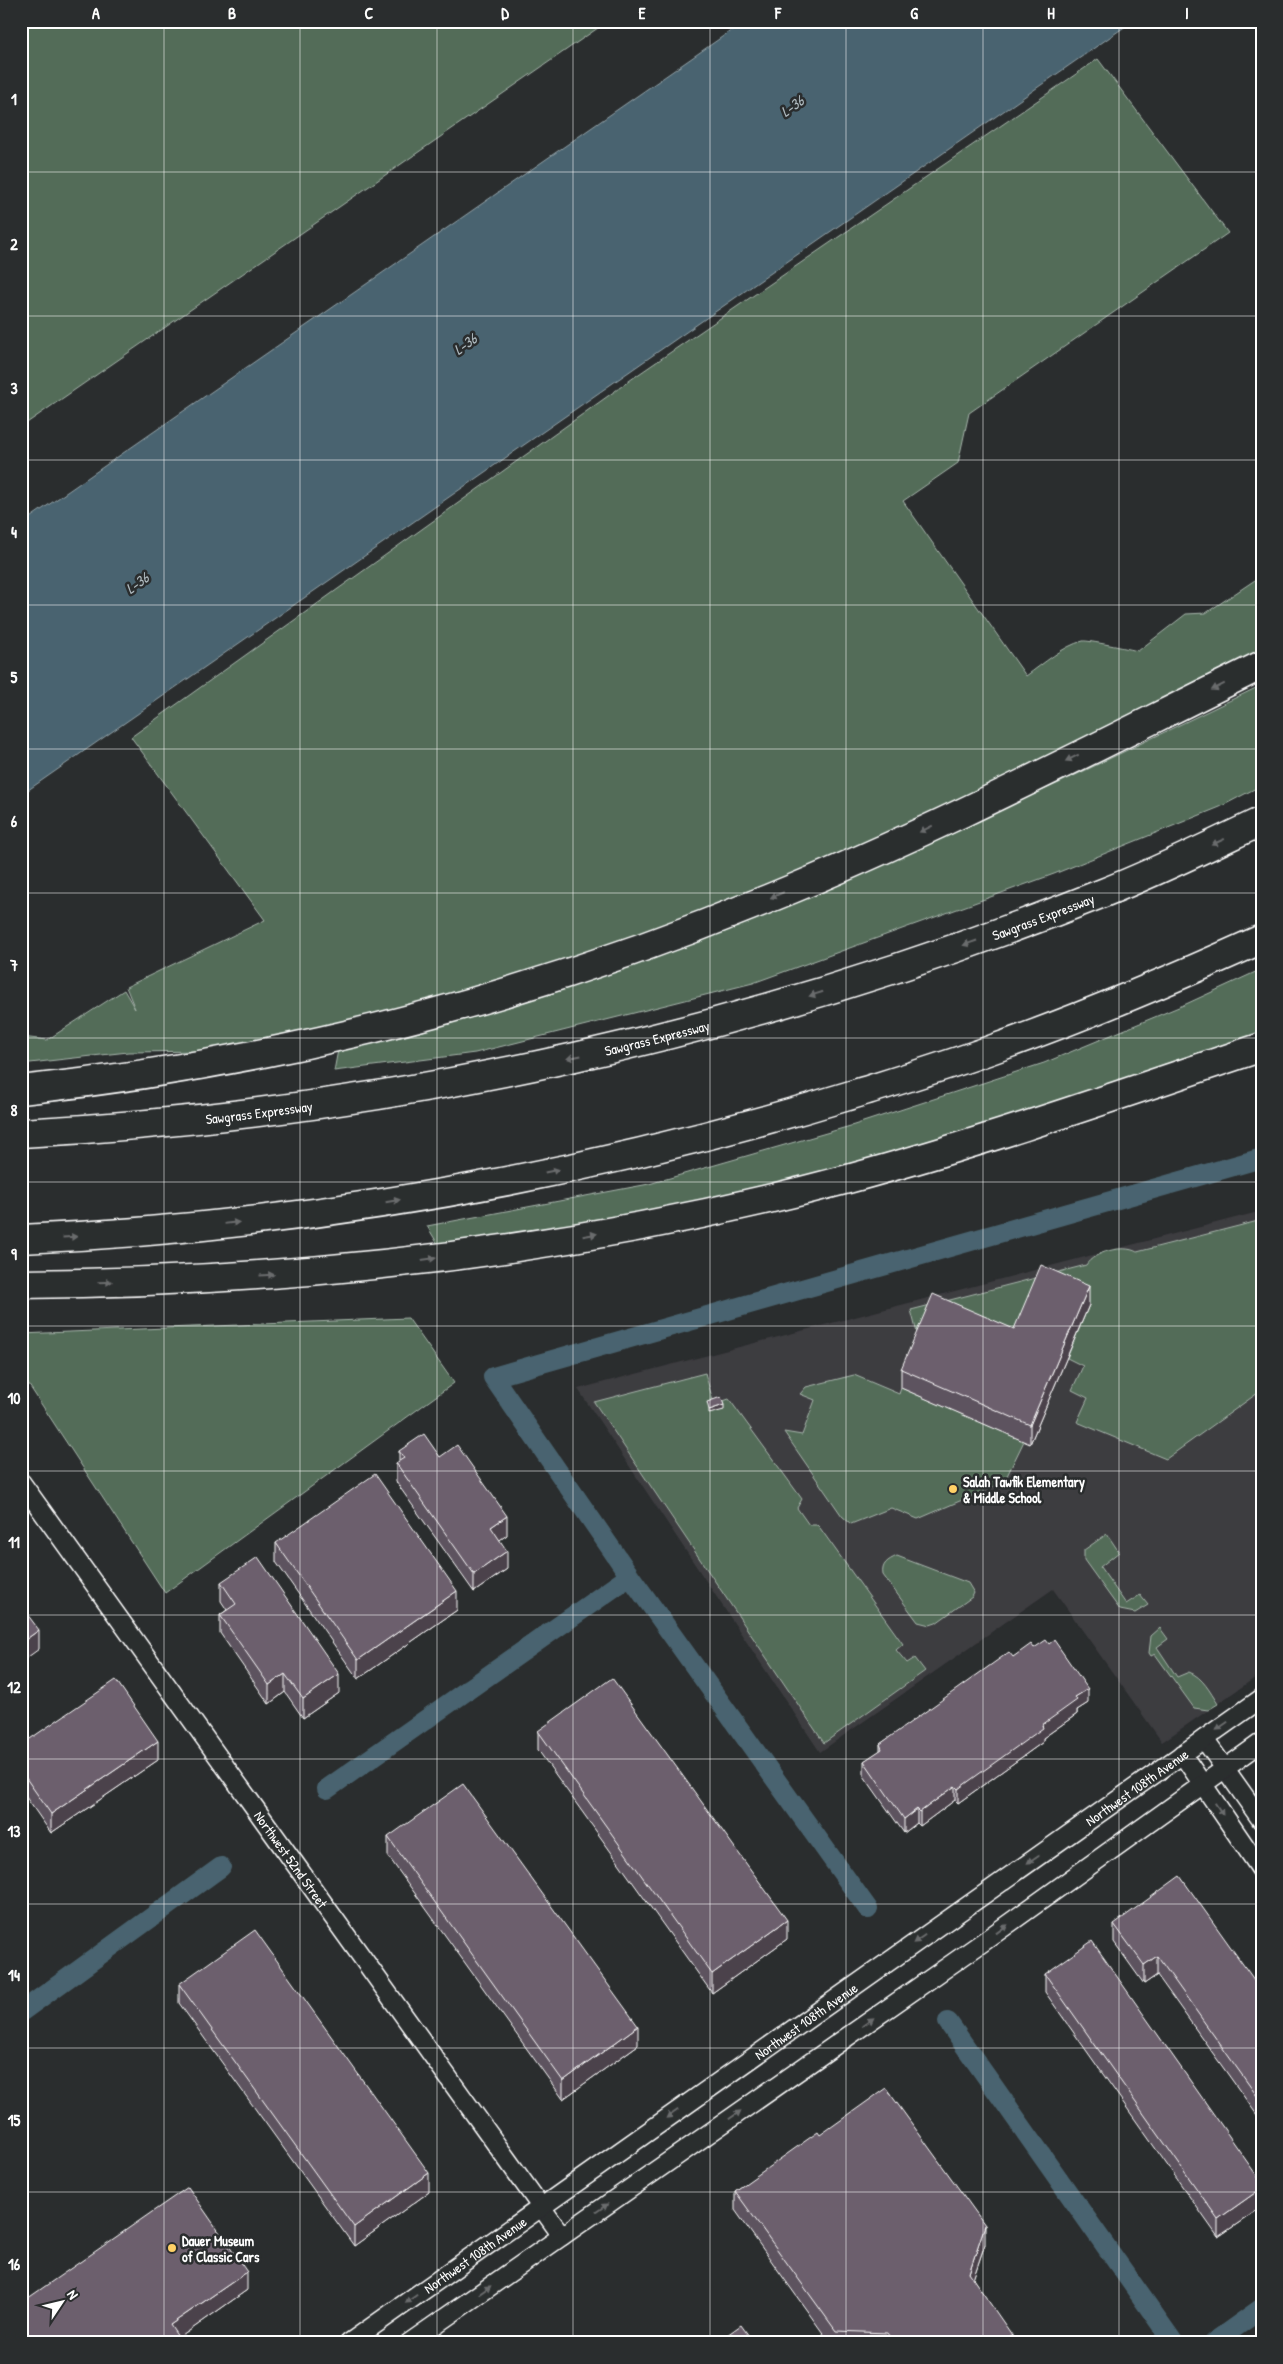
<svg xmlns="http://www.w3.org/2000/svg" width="1283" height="2364" font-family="'Patrick Hand',sans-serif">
	<rect width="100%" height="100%" fill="#2a2d2e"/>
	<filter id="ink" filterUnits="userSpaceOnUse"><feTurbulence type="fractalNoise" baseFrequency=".02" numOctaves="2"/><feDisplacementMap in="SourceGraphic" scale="10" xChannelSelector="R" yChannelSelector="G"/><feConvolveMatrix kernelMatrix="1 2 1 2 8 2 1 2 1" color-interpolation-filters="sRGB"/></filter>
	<g filter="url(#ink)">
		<path fill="#3e3c41" d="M 1262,1211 L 1262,1673 L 1162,1742 L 1053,1589 L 820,1752 L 578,1389 Z"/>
		<path fill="#526c59" stroke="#a8b6ac" d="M 21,21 L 608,21 L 21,427 Z
			M 1098,59 L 1228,233 L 969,413 L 958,463 L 903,501 L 1026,676 C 1043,664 1063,646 1083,641 C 1087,640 1130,649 1138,651 L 1186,614 L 1206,613 L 1258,578 L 1262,573 L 1262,652 L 967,795 L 770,888 L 606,953 L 369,1018 L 212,1051 L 128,1052 L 21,1064 L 21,1037 L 47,1040 L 124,990 L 135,1009 L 126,987 L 265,920 L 131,737 L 636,376 Z
			M 1262,685 L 1262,785 L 1220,807 L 1054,874 L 753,983 L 475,1053 L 334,1071 L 338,1050 L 406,1036 L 538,997 L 722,933 L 1059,783 Z
			M 1262,969 L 1262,1042 L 846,1171 L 619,1222 L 442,1251 L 427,1226 L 649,1184 L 854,1125 L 1044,1063 L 1186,1004 Z
			M 1262,1220 L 1262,1390 L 1166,1459 L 1077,1422 L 1088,1398 L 1072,1390 L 1083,1366 L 1067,1358 L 1089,1305 L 1014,1348 L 917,1333 L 911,1310 L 1086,1265 C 1094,1252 1123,1244 1137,1252 Z
			M 408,1318 L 454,1383 L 165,1593 L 21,1373 L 21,1334 Z
			M 705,1373 L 714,1404 L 729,1399 L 802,1499 L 797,1508 L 809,1525 L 817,1525 L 820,1528 L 903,1644 L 896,1650 L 907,1663 L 915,1658 L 925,1671 L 824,1743 L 594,1402 Z
			M 854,1375 L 899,1394 L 901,1388 L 1024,1441 L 1004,1482 L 918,1519 L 891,1508 L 851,1524 L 842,1516 L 784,1432 L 802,1435 L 815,1400 L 800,1394 L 806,1387 Z
			M 1107,1534 L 1119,1552 L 1100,1567 L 1126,1604 L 1140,1595 L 1148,1605 L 1135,1613 L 1120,1610 L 1084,1560 L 1084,1550 Z
			M 897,1556 L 968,1583 L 974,1593 L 972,1597 L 936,1623 L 930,1625 L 918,1622 L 883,1575 C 881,1564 888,1560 897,1556 Z
			M 1160,1628 L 1168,1639 L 1157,1647 L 1177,1677 L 1189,1672 C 1203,1677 1210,1692 1218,1704 L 1208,1710 L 1194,1708 L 1155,1654 L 1151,1656 L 1149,1653 L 1151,1636 Z"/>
		<path fill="#4a646f" stroke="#92a2a9" d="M 745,21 L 1133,21 L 21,795 L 21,524 Z"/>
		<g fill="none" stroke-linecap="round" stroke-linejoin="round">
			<path stroke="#4a646f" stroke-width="20" d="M 630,1576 L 868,1909
				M 327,1789 L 630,1576 L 493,1377 L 1262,1158
				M 21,2012 L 221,1867
				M 948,2022 L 1174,2343
				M 1213,2343 L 1262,2308"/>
			<defs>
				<g id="street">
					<path id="s1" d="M 21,1482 L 562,2236"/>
					<path d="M 1204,1739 L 1262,1821"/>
					<path d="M 1182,1754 L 1262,1871"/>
					<path id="s2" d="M 349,2343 L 1262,1698"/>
					<path d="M 409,2343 L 983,1942 L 1262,1742"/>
				</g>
				<g id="highway">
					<path d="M 21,1090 C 279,1063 531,997 770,898 C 938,830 1099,745 1262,665"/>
					<path id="s3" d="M 21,1133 C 393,1114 758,1031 1103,893 C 1157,872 1209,846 1262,821"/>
					<path d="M 21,1239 C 304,1227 587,1176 858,1093 C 903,1079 949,1065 993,1049 C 1084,1017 1173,979 1262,939"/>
					<path d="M 21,1284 C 300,1282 579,1251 848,1179 C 988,1141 1125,1093 1262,1047"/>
				</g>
			</defs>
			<use href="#street" stroke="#fff" stroke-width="21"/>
			<use href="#highway" stroke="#fff" stroke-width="31"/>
			<use href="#street" stroke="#2a2d2e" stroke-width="18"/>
			<use href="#highway" stroke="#2a2d2e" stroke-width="28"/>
		</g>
		<path fill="#5d525e" stroke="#fff" d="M 1089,1305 L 1030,1444 L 901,1388 L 901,1369 Z
			M 399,1451 L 440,1457 L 507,1535 L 499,1540 L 507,1569 L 474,1592 L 396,1482 L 396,1463 L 399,1462 Z
			M 276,1543 L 457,1610 L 358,1679 L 276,1562 Z
			M 221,1582 L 339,1693 L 303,1718 L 285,1692 L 269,1704 L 220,1633 L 220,1615 L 227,1610 L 221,1601 Z
			M 1034,1648 L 1088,1703 L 1077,1710 L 1077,1714 L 1043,1738 L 1043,1742 L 958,1803 L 955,1800 L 920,1826 L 917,1823 L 904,1833 L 864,1776 L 864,1761 L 880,1751 L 880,1744 L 1013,1657 Z
			M 538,1731 L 787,1939 L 712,1993 L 538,1750 Z
			M 21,1745 L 158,1760 L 51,1833 L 21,1790 Z
			M 388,1837 L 638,2045 L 563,2099 L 388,1856 Z
			M 1114,1924 L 1262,1991 L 1262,2122 L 1157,1975 L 1144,1984 L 1114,1942 Z
			M 1045,1974 L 1262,2183 L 1262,2207 L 1218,2237 L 1045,1992 Z
			M 179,1984 L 429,2192 L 354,2246 L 179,2003 Z
			M 820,2135 L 985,2244 L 973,2279 L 1012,2343 L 830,2343 L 735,2210 L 735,2191 Z
			M 247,2290 L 179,2338 L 182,2343 L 21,2343 L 21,2303 Z"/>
		<path fill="#4c424c" stroke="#fff" d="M 1089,1286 L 1089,1305 L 1030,1444 L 1030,1425 Z
			M 724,1405 L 724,1410 L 709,1414 L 709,1410 Z
			M 507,1516 L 507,1535 L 491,1546 L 491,1527 Z
			M 507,1551 L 507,1569 L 474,1592 L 474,1574 Z
			M 457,1591 L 457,1610 L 358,1679 L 358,1660 Z
			M 39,1630 L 39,1649 L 21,1662 L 21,1643 Z
			M 285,1674 L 285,1692 L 269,1704 L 269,1685 Z
			M 339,1674 L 339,1693 L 303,1718 L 303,1699 Z
			M 1088,1689 L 1088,1703 L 1077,1710 L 1077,1714 L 1043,1738 L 1043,1742 L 958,1803 L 958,1789 L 1042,1725 L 1075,1697 Z
			M 158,1741 L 158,1760 L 51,1833 L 51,1814 Z
			M 955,1786 L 955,1800 L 920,1826 L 920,1812 Z
			M 917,1809 L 917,1823 L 904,1833 L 904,1819 Z
			M 787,1920 L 787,1939 L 712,1993 L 712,1974 Z
			M 1157,1956 L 1157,1975 L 1144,1984 L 1144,1965 Z
			M 638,2026 L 638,2045 L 563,2099 L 563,2081 Z
			M 429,2173 L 429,2192 L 354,2246 L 354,2227 Z
			M 1262,2188 L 1262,2207 L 1218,2237 L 1218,2219 Z
			M 985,2225 L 985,2244 L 969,2291 L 969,2273 Z
			M 247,2272 L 247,2290 L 172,2343 L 170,2325 Z
			M 1012,2335 L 1012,2343 L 1000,2343 Z"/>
		<path fill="#6c5f6d" stroke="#fff" d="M 1041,1265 L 1089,1286 L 1030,1425 L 901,1369 L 933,1294 L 1014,1329 Z
			M 721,1397 L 724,1405 L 709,1410 L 707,1402 Z
			M 424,1434 L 440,1457 L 457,1445 L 507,1516 L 491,1527 L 507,1551 L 474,1574 L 396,1463 L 404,1458 L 399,1451 Z
			M 375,1474 L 457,1591 L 358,1660 L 276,1543 Z
			M 258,1557 L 339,1674 L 303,1699 L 285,1674 L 269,1685 L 220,1615 L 236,1604 L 221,1582 Z
			M 21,1606 L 39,1630 L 21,1643 Z
			M 1046,1640 L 1049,1644 L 1054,1640 L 1088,1689 L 1075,1697 L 1077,1700 L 1042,1725 L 1043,1728 L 958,1789 L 955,1786 L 920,1812 L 917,1809 L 904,1819 L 864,1761 L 882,1749 L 880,1744 L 1009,1652 L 1013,1657 L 1031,1644 L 1034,1648 Z
			M 612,1678 L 787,1920 L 712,1974 L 538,1731 Z
			M 116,1680 L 158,1741 L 51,1814 L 21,1771 L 21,1745 Z
			M 463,1784 L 638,2026 L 563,2081 L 388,1837 Z
			M 1180,1876 L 1262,1991 L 1262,2103 L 1157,1956 L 1144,1965 L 1114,1924 Z
			M 255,1930 L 429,2173 L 354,2227 L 179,1984 Z
			M 1092,1941 L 1262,2183 L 1262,2188 L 1218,2219 L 1045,1974 Z
			M 886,2088 L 985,2225 L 969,2273 L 1012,2335 L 1000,2343 L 894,2343 L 887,2333 L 836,2331 L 735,2191 L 818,2132 L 820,2135 Z
			M 188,2187 L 247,2272 L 170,2325 L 182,2343 L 26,2343 L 21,2336 L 21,2303 Z
			M 741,2325 L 754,2343 L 716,2343 Z"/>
		<defs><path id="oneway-solid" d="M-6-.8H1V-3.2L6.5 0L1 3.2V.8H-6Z" transform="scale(1.25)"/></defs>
		<g fill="#6a6c6d">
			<use href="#oneway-solid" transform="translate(1218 687) rotate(154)"/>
			<use href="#oneway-solid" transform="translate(1072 758) rotate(154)"/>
			<use href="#oneway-solid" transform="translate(926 829) rotate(154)"/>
			<use href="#oneway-solid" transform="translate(1218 842) rotate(155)"/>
			<use href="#oneway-solid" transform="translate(777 895) rotate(157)"/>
			<use href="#oneway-solid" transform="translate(970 943) rotate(161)"/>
			<use href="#oneway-solid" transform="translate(816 994) rotate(163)"/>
			<use href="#oneway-solid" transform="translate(574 1057) rotate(168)"/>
			<use href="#oneway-solid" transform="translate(552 1171) rotate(-12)"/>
			<use href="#oneway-solid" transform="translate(393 1201) rotate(-10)"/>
			<use href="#oneway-solid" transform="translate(232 1223) rotate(-6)"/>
			<use href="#oneway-solid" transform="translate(590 1235) rotate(-10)"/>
			<use href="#oneway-solid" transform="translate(70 1237) rotate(-4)"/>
			<use href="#oneway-solid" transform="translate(429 1259) rotate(-7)"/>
			<use href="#oneway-solid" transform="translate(267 1275) rotate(-4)"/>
			<use href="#oneway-solid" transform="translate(105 1282) rotate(-2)"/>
			<use href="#oneway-solid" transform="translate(1222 1726) rotate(145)"/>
			<use href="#oneway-solid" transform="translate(1219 1809) rotate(56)"/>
			<use href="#oneway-solid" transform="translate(1033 1859) rotate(145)"/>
			<use href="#oneway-solid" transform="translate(1002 1929) rotate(-36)"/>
			<use href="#oneway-solid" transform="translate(919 1939) rotate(145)"/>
			<use href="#oneway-solid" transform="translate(868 2022) rotate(-35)"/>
			<use href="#oneway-solid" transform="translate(672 2114) rotate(145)"/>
			<use href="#oneway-solid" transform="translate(735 2115) rotate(-35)"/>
			<use href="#oneway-solid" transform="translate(602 2208) rotate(-35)"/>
			<use href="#oneway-solid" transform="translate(485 2290) rotate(-35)"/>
			<use href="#oneway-solid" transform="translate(411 2299) rotate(145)"/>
		</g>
	</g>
	<path fill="none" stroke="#fff" stroke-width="1" stroke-opacity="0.55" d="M 164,21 L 164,2343M 300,21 L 300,2343M 437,21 L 437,2343M 573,21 L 573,2343M 710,21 L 710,2343M 846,21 L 846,2343M 983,21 L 983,2343M 1119,21 L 1119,2343M 21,172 L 1262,172M 21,316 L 1262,316M 21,460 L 1262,460M 21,605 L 1262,605M 21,749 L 1262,749M 21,893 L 1262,893M 21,1038 L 1262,1038M 21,1182 L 1262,1182M 21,1326 L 1262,1326M 21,1471 L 1262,1471M 21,1615 L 1262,1615M 21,1759 L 1262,1759M 21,1904 L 1262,1904M 21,2048 L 1262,2048M 21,2192 L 1262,2192"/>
	<g fill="#ffd166" stroke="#2a2d2e" stroke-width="2">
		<circle cx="953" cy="1489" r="5"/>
		<circle cx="172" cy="2248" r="5"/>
	</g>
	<g text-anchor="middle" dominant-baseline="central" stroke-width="5" stroke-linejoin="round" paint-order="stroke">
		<g font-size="14" fill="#fff" stroke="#2a2d2e">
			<text stroke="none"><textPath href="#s3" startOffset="1049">Sawgrass Expressway</textPath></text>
			<text stroke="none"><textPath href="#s3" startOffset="644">Sawgrass Expressway</textPath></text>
			<text stroke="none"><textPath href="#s3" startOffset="239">Sawgrass Expressway</textPath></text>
			<text stroke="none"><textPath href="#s2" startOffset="964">Northwest 108th Avenue</textPath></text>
			<text stroke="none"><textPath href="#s1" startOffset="464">Northwest 52nd Street</textPath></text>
			<text stroke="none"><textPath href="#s2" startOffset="559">Northwest 108th Avenue</textPath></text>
			<text stroke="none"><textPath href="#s2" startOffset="154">Northwest 108th Avenue</textPath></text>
		</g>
		<g font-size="14" font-weight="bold" fill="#fff" stroke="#2a2d2e" text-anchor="start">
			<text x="963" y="1481">Salah Tawfik Elementary<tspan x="963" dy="16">&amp; Middle School</tspan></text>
			<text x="182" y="2240">Dauer Museum<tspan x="182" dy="16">of Classic Cars</tspan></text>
		</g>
		<g font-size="15" font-style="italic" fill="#aeb9be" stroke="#2a2d2e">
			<text transform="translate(792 106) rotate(-36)">L-36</text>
			<text transform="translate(465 344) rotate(-36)">L-36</text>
			<text transform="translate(137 583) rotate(-36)">L-36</text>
		</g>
	</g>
	<rect width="1283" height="2364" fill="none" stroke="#2a2d2e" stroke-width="55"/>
	<g transform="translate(62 2302) rotate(55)" stroke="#2a2d2e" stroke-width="4" paint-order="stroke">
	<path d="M0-4L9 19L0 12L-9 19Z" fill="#ffffff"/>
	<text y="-8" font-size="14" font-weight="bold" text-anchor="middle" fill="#ffffff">N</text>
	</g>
	<rect x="28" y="28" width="1228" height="2308" fill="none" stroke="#fff" stroke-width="2"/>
	<g font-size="16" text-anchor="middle" font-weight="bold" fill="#fff">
		<text x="96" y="19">A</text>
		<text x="232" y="19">B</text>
		<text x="369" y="19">C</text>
		<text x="505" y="19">D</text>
		<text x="642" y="19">E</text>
		<text x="778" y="19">F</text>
		<text x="914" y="19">G</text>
		<text x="1051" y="19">H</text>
		<text x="1187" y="19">I</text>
		<text x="14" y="105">1</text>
		<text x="14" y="250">2</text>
		<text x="14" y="394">3</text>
		<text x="14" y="538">4</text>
		<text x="14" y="683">5</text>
		<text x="14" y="827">6</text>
		<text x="14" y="971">7</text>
		<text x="14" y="1116">8</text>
		<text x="14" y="1260">9</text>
		<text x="14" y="1404">10</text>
		<text x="14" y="1548">11</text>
		<text x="14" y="1693">12</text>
		<text x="14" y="1837">13</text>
		<text x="14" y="1981">14</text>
		<text x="14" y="2126">15</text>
		<text x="14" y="2270">16</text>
	</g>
</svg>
